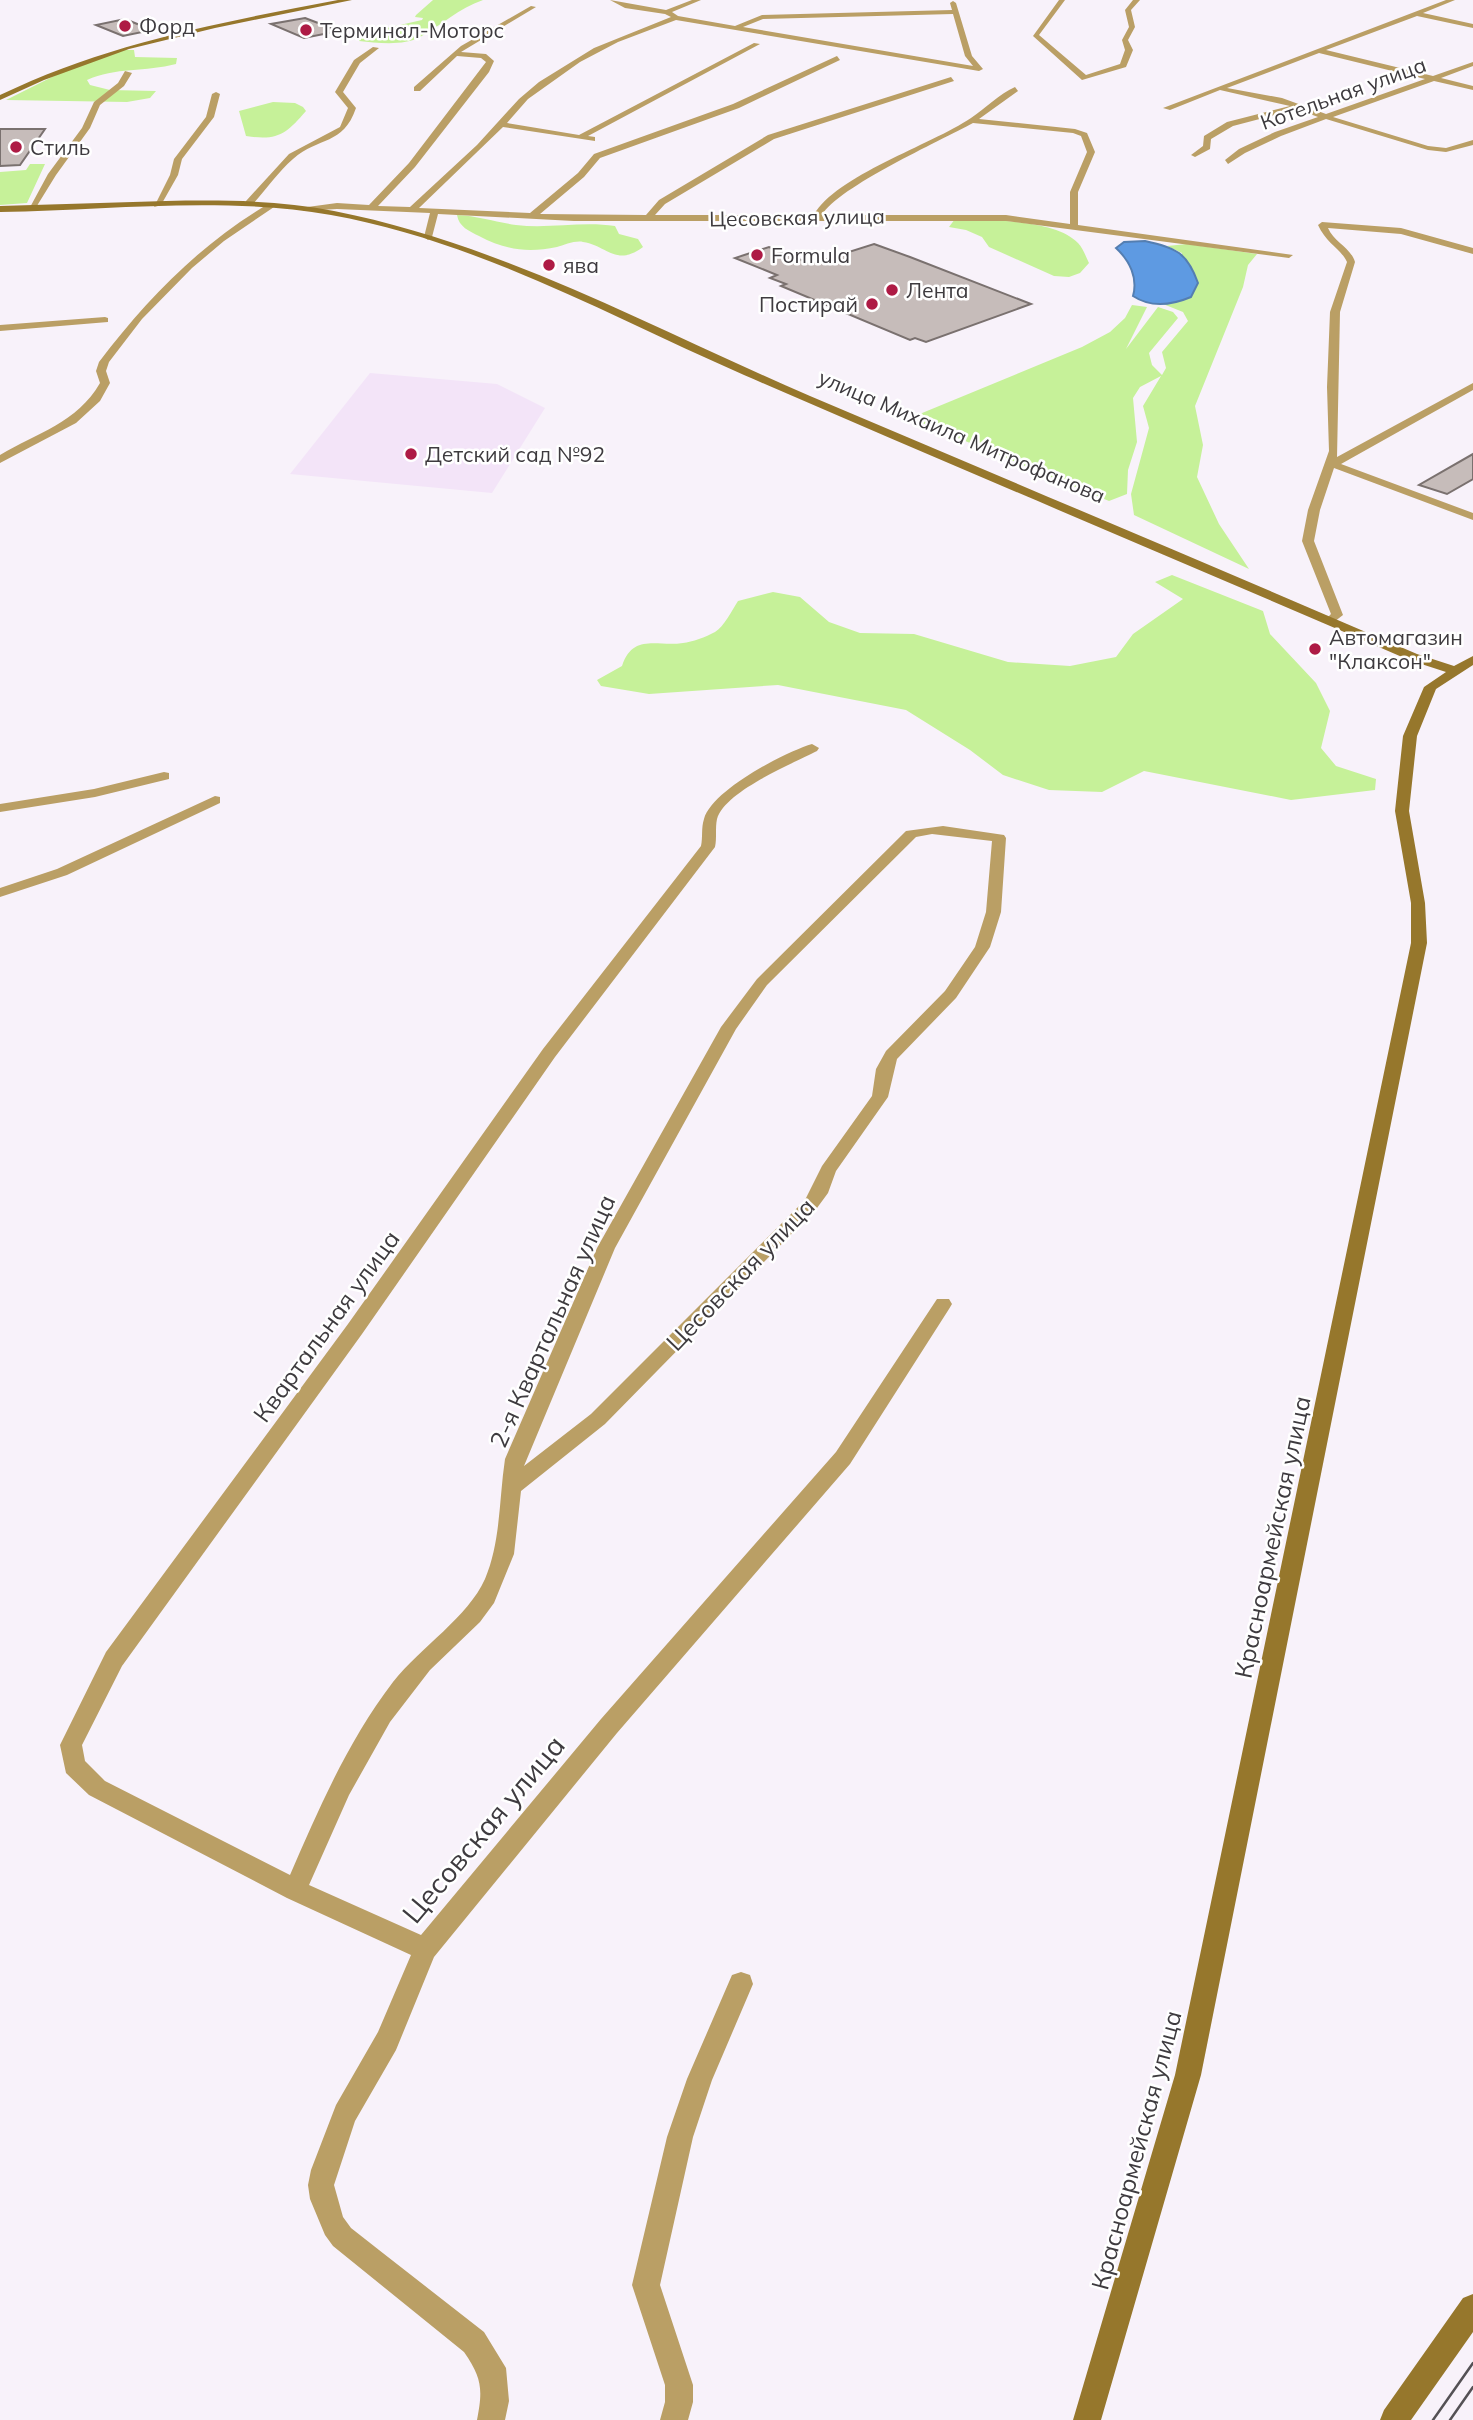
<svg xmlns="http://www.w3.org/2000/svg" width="1473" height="2420" font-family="Mulish,sans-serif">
	<rect width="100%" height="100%" fill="#f8f2fa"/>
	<path fill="#f3e4f8" d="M 370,373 L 497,384 L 545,408 L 492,493 L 290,474 Z"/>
	<path fill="#c6f199" d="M 433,0 L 483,0 C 459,8 442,25 420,37 C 404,46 378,43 359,41 L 360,34 L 422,20 L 423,18 L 415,17 L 416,15 Z
		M 122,50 L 134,50 L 135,57 L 177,58 L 176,64 C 146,72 115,67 87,80 L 90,85 L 110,90 L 156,91 L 150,98 L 127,102 L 6,100 L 60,73 Z
		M 273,102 L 295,103 L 303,107 L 306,111 C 286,134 278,141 246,136 L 239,111 Z
		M 30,164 L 45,164 L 27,203 L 0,205 L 0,172 L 26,170 Z
		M 457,215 C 478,216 496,222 516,225 C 549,229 582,221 615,226 L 619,234 L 638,239 L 643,247 C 616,267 608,246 583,242 C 576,240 564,245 557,247 C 528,253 505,250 479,236 C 469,231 459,227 457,215 Z
		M 955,219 C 986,220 1056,219 1078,243 C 1083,248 1086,257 1089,263 L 1080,273 L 1069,277 L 1054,276 L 989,247 L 982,237 L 966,230 L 949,227 Z
		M 1187,244 L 1257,254 L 1248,265 L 1243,287 L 1195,406 L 1203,445 L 1197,477 L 1219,524 L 1249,569 L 1134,515 L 1131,494 L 1149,428 L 1143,406 L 1161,376 L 1140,387 L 1133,398 L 1137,442 L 1128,470 L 1127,494 L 1109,501 L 910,418 L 1082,347 L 1110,332 L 1125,318 L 1132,305 L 1147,307 L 1126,349 L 1158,307 L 1173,312 L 1178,318 L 1149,353 L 1152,365 L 1162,375 L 1166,368 L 1162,352 L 1188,321 L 1183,312 L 1163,304 L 1181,301 L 1182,253 L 1167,246 Z
		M 1172,575 L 1263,611 L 1270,634 L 1316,683 L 1330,711 L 1321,748 L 1336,766 L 1376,779 L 1375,790 L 1291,800 L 1144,771 L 1102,792 L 1049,790 L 1003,775 L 970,750 L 906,710 L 778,685 L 649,694 L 601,686 L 597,680 L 622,666 C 633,633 657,647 683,643 C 692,642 706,637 715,632 C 724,627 732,610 738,601 L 773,592 L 800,597 L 829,622 L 860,633 L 914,634 L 1008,662 L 1070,666 L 1116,657 L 1133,634 L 1183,599 L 1155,582 Z"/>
	<path fill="#5e9ae2" stroke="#547eb1" stroke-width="2" d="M 1145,241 C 1176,248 1187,252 1198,283 L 1191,297 C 1172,305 1151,308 1133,296 C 1138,278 1130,261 1116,248 L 1124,242 Z"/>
	<path fill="#c6bcba" stroke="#7a716f" stroke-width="2" d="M 305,18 L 339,31 L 304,38 L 271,24 Z
		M 125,19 L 152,30 L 123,36 L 96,25 Z
		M 0,129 L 45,129 L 20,165 L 0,166 Z
		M 874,244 L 910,257 L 1031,304 L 926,342 L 915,338 L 910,340 L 781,286 L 786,284 L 770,278 L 777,275 L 735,258 L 769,247 L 811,264 Z
		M 1473,454 L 1473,479 L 1447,494 L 1419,485 Z"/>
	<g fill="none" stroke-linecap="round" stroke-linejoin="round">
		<path fill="#ba9f65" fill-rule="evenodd" d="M 610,0 L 666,10 L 692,0 L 701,0 L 672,12 L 678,16 L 735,26 L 762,15 L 952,10 L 950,3 L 953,1 L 956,3 L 972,56 L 983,69 L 979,71 L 676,20 L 618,42 L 580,62 L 528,99 L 507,123 L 579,135 L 754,43 L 760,44 L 588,136 L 595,137 L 595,141 L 503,127 L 419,208 L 530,213 L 578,173 L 594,154 L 733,104 L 837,56 L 840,60 L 739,108 L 600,158 L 584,177 L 540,214 L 646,215 L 659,200 L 768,135 L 951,77 L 954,81 L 774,139 L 665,204 L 655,215 L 814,215 C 835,176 931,145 971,118 C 985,109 999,94 1015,87 L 1018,91 L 979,119 L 1075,129 L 1087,133 L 1095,152 L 1078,192 L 1078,225 L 1293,255 L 1289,258 L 1006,221 L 574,221 L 438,214 L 432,237 L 428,240 L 424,237 L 430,213 L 337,209 L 304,211 L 300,208 L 337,203 L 369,205 L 409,163 L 486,62 L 481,58 L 457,56 L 420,91 L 414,91 L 414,87 L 461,46 L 531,6 L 536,7 L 461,52 L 486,54 L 494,61 L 489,72 L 415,167 L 378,206 L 410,207 L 477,145 L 519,99 L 539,82 L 594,48 L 671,17 L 665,14 L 625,8 ZM 953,14 L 965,56 L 973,66 L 743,27 L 763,19 ZM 973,123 L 1073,133 L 1081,136 L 1087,152 L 1070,192 L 1070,224 L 1006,215 L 822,215 C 838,187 940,141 973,123 Z
			M 1059,0 L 1065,0 L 1039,35 L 1086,75 L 1120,64 L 1125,50 L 1122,40 L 1129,27 L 1125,10 L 1133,0 L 1140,0 L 1131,10 L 1135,27 L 1128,40 L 1133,50 L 1126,67 L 1082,80 L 1033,36 Z
			M 1446,0 L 1455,0 L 1423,13 L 1473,24 L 1473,28 L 1417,16 L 1326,50 L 1433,76 L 1473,62 L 1473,66 L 1441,78 L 1473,86 L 1473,90 L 1434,81 L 1333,117 L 1428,146 L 1446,148 L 1473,140 L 1473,145 L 1446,152 L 1428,150 L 1326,119 L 1281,136 L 1245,153 L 1228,164 L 1225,160 L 1239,149 L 1275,132 L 1318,117 L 1297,109 L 1233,126 L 1211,139 L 1210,149 L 1195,157 L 1191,155 L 1203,146 L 1204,136 L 1227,122 L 1290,106 L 1220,90 L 1170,110 L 1163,108 ZM 1319,53 L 1425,79 L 1326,114 L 1282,98 L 1227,88 Z
			M 373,47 L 379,48 L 360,63 L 343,92 L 356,108 C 343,146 319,136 293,159 C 278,172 266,190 252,205 L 246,205 L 246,201 L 289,154 L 340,127 L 348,108 L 335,92 L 354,60 Z
			M 125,71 L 132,73 L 124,86 L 100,105 L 90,128 L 56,175 L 35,209 L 28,211 L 48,174 L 82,128 L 94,102 L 118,83 Z
			M 216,92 L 220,94 L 214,117 L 182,159 L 178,175 L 161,205 L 154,207 L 170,175 L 174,159 L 206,117 L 212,94 Z
			M 270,203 L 277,205 L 224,241 L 192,268 L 142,319 L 109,362 L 106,371 L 110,383 L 100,401 L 76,423 L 0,463 L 0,455 C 37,433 77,423 100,383 L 96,371 L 99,362 C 147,299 201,243 270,203 Z
			M 1322,222 L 1401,228 L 1473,248 L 1473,254 L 1401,234 L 1328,228 C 1334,242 1351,248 1355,262 L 1340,312 L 1337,457 L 1473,383 L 1473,390 L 1341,464 L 1473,513 L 1473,520 L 1334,468 L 1320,510 L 1314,541 L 1343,615 L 1330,625 L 1324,621 L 1331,614 L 1302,541 L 1308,510 L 1329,451 L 1327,387 L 1330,312 L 1347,262 C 1341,249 1326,243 1318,225 Z
			M 105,317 L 108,318 L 108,322 L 0,331 L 0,325 Z
			M 812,744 L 819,748 L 817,751 C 792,764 725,791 717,819 C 715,828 717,838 715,847 L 555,1057 L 362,1334 L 122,1666 L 82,1745 L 85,1761 L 105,1781 L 290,1875 C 319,1808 348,1741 393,1682 C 421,1647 468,1617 485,1579 C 501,1541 499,1498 505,1459 L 597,1248 L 721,1027 L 757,979 L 906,831 L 943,826 L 1004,835 L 1006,838 L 1001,912 L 990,947 L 956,998 L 897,1059 L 888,1097 L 836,1171 L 828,1193 L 817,1208 L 605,1424 L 521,1491 L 514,1554 L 494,1603 L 480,1622 L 430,1670 L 390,1722 L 349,1795 L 309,1885 L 421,1935 L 601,1719 L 836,1452 L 937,1299 L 949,1299 L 952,1304 L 949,1309 L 850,1464 L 617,1733 L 434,1957 L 396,2050 L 355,2121 L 334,2185 L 343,2217 L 351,2228 L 379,2250 L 484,2332 L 506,2368 L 509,2401 L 505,2420 L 477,2420 C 483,2389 482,2378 464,2352 L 333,2246 L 325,2235 L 310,2199 L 308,2185 L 311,2170 L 336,2105 L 378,2032 L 411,1955 L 287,1898 L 89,1795 L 66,1773 L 60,1745 L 106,1652 L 348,1324 L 543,1049 L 701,846 C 703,837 701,828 704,819 C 712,790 785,752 812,744 ZM 932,834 L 992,841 L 986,912 L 975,947 L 945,991 L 886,1051 L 876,1069 L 872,1096 L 822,1166 L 805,1200 L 591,1414 L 524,1466 L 615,1248 L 736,1029 L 767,985 L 916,837 Z
			M 164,772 L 169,773 L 169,779 L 95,797 L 0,812 L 0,804 L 94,789 Z
			M 215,796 L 220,797 L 220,803 L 67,875 L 0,897 L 0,888 L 57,869 Z
			M 741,1972 L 750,1975 L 753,1984 L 712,2080 L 693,2137 L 660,2285 L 693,2385 L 693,2402 L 688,2420 L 660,2420 L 665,2402 L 665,2385 L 632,2285 L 667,2137 L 687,2079 L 732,1975 Z"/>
		<path fill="#96772c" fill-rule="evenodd" d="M 338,0 L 352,0 L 215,28 L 129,49 L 44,80 L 0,100 L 0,95 C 108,43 222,22 338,0 Z
			M 166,201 C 222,200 279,200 334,211 C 502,244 654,329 810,396 C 1013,482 1215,567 1417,654 L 1454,666 L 1473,656 L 1473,665 L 1436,689 L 1417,736 L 1409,811 L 1425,903 L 1427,943 L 1201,2075 L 1101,2420 L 1073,2420 L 1175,2075 L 1411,943 L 1411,903 L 1395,811 L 1403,736 L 1424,687 L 1446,672 L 1409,660 C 1187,564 965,471 744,375 C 609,316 477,241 331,215 C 222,196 110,210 0,212 L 0,206 Z
			M 1473,2294 L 1473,2332 L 1411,2420 L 1380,2420 L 1384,2410 L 1463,2298 Z"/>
		<path stroke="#545155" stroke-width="2.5" d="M 1433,2420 L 1473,2363
			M 1450,2420 L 1473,2387"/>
	</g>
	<g fill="#ae1b45" stroke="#fff" stroke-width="2.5">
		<circle cx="125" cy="26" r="7"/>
		<circle cx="306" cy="30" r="7"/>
		<circle cx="16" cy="147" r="7"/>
		<circle cx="757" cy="255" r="7"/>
		<circle cx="549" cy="265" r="7"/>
		<circle cx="892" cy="290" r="7"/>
		<circle cx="872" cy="304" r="7"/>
		<circle cx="411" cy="454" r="7"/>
		<circle cx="1315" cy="649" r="7"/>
	</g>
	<g text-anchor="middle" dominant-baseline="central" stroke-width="5" stroke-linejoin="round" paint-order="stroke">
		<g font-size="21" fill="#3e3b3f" stroke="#fff" text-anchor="start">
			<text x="139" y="26">Форд</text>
			<text x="320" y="30">Терминал-Моторс</text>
			<text x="30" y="147">Стиль</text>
			<text x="771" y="255">Formula</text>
			<text x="563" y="265">ява</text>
			<text x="906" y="290">Лента</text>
			<text x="858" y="304" text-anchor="end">Постирай</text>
			<text x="425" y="454">Детский сад №92</text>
			<text x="1329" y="637">Автомагазин<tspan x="1329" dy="24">"Клаксон"</tspan></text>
		</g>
		<g font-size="21" fill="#3e3b3f" stroke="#fff">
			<text transform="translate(1343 93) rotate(-20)">Котельная улица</text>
			<text transform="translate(797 217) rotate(-1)">Цесовская улица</text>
			<text transform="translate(962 436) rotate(23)">улица Михаила Митрофанова</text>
		</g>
		<g font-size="24" fill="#3e3b3f" stroke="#fff">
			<text transform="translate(740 1274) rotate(-46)">Цесовская улица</text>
			<text transform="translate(552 1321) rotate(-66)">2-я Квартальная улица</text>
			<text transform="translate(326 1326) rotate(-54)">Квартальная улица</text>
			<text transform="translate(1272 1537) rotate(-78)">Красноармейская улица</text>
			<text transform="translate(1136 2150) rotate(-75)">Красноармейская улица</text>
		</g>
		<g font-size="28" fill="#3e3b3f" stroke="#fff">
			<text transform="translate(483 1829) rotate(-50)">Цесовская улица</text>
		</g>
	</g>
</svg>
